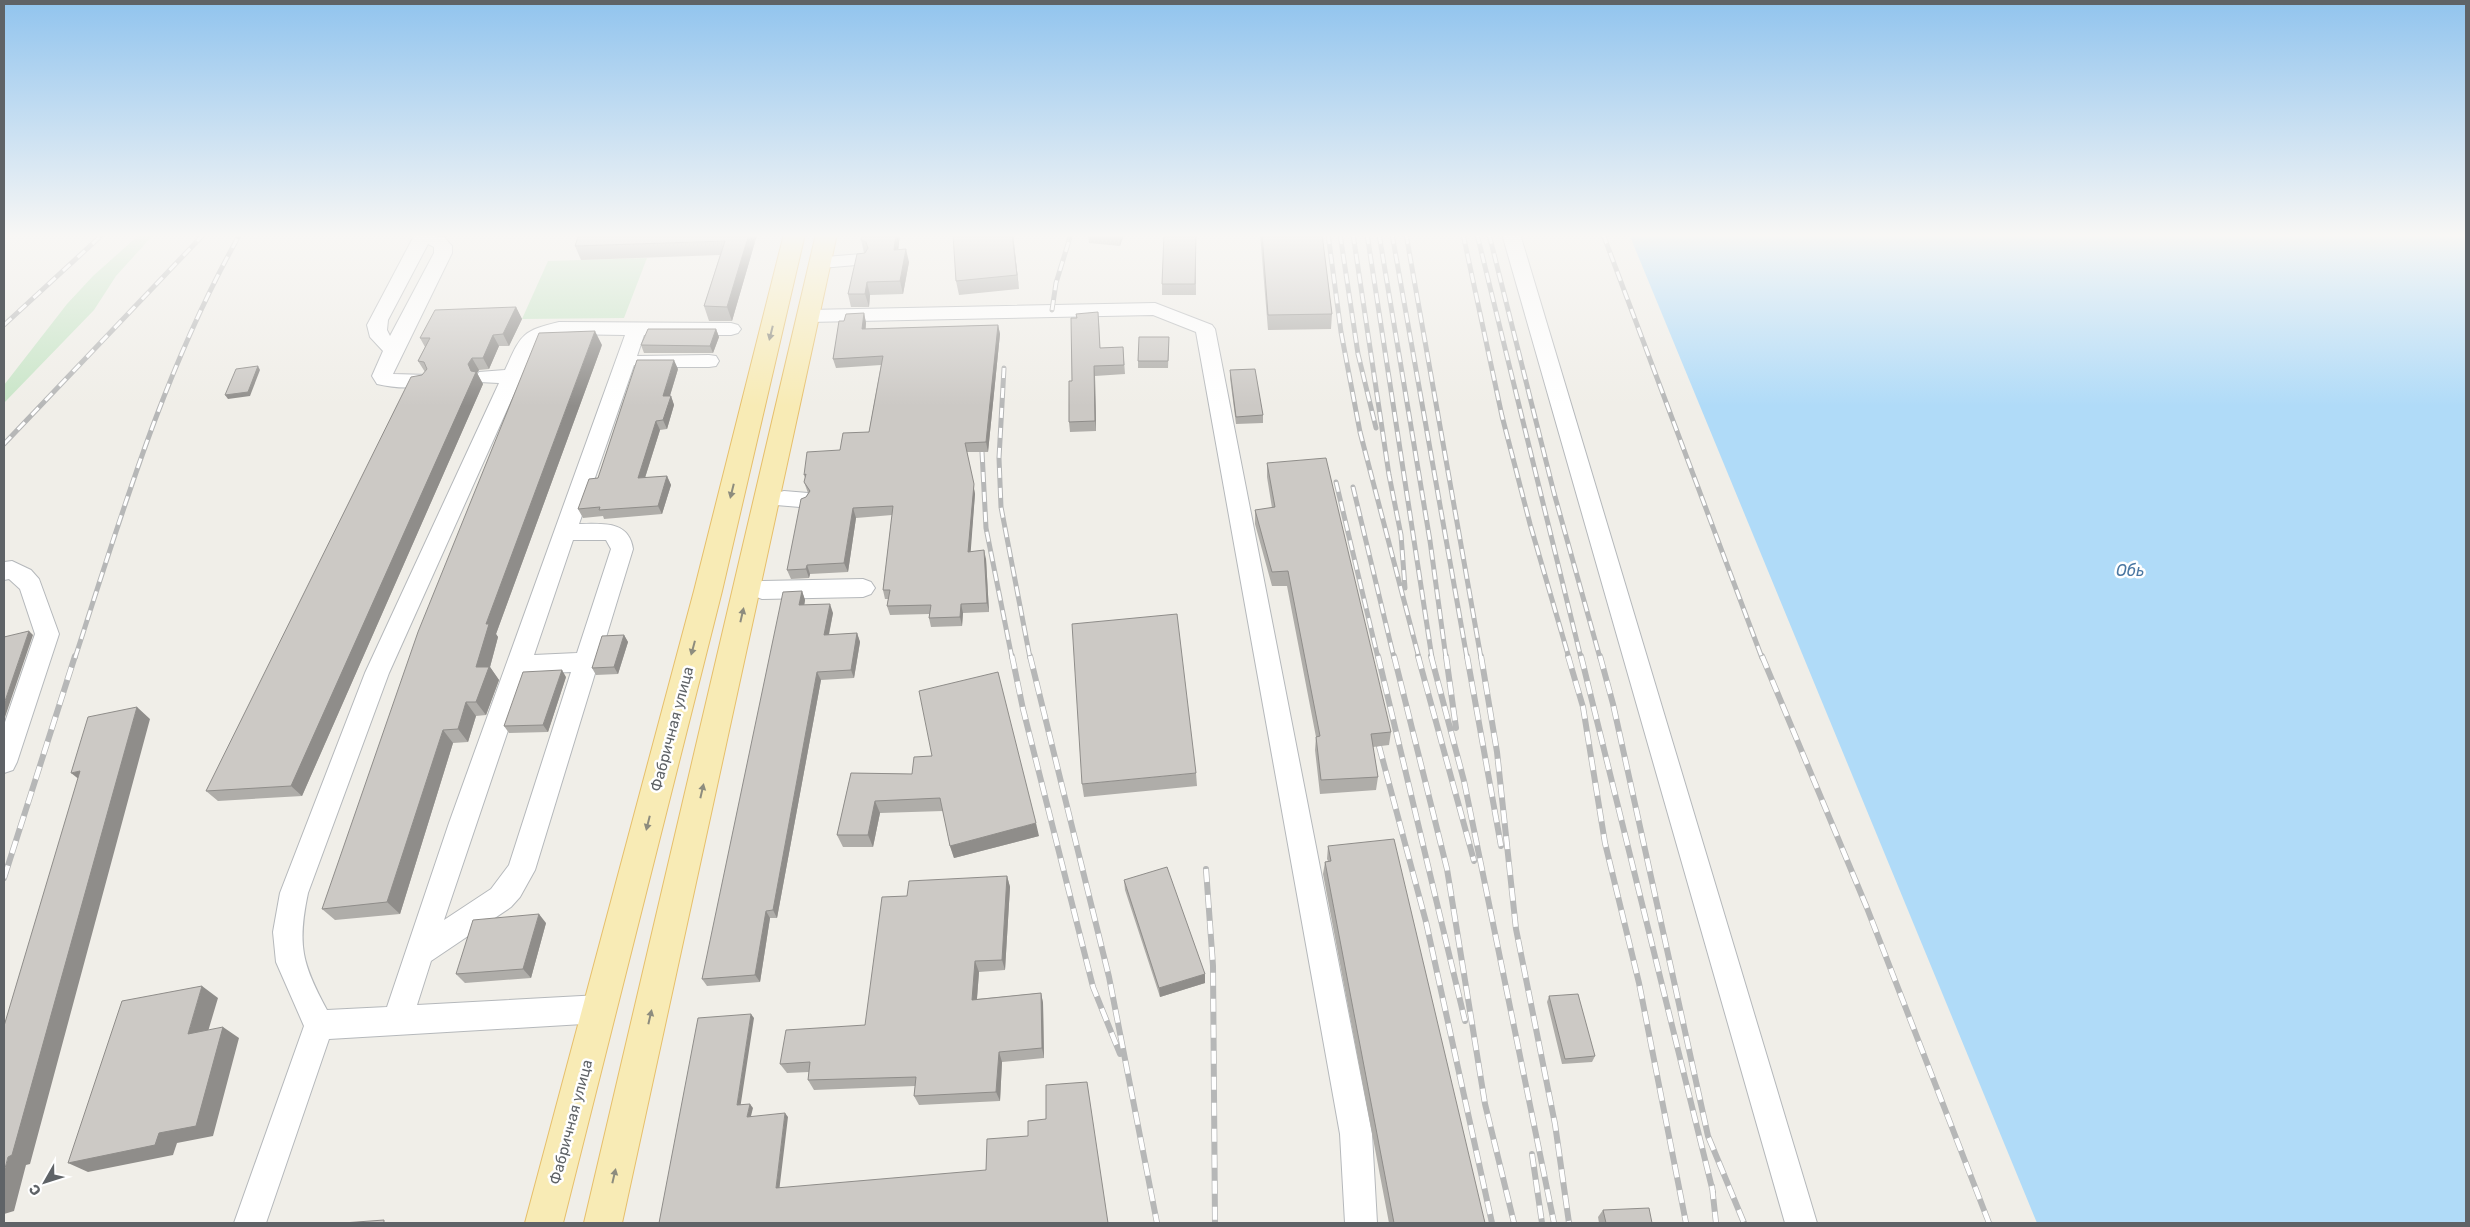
<svg xmlns="http://www.w3.org/2000/svg" width="2470" height="1227" font-family="Rubik,sans-serif">
	<rect width="100%" height="100%" fill="#f0eee8"/>
	<path fill="#c8e5c7" d="M 140,234 L 154,234 L 116,276 L 94,310 L 4,403 L 4,385 L 67,304 L 93,276 Z
		M 647,258 L 624,318 L 522,319 L 548,261 Z"/>
	<path fill="#b0dbf8" d="M 1629,234 L 2466,234 L 2466,1223 L 2037,1223 Z"/>
	<g fill="none" stroke-linecap="round" stroke-linejoin="round">
		<defs>
			<path id="minor" d="M 415,234 L 444,237 L 452,246 L 452,253 L 393,374 L 429,375 L 432,380 L 429,385 C 412,389 394,388 377,384 L 372,376 L 383,351 L 370,337 L 367,325 ZM 428,244 L 434,247 L 434,253 L 390,336 L 387,330 L 388,320 Z
				M 1502,234 L 1520,234 L 1817,1223 L 1785,1223 Z
				M 861,254 L 868,256 L 870,260 L 868,264 L 821,268 L 814,266 L 812,262 L 814,258 Z
				M 1155,303 L 1212,325 L 1215,329 L 1372,1134 L 1377,1223 L 1345,1223 L 1340,1134 L 1196,332 L 1153,315 L 808,322 L 801,320 L 798,316 L 801,312 L 808,310 Z
				M 559,322 L 731,323 L 738,325 L 741,329 L 738,333 L 731,335 L 644,335 L 637,356 L 709,355 L 716,356 L 719,361 L 716,366 L 709,367 L 641,367 L 634,365 L 579,524 C 602,524 629,520 633,549 L 535,870 L 520,897 L 511,907 L 431,961 L 417,1005 L 600,995 L 610,999 L 615,1009 L 610,1019 L 600,1023 L 329,1039 L 266,1223 L 234,1223 L 304,1026 L 276,962 L 273,932 L 280,893 L 365,673 L 499,383 L 479,382 L 476,377 L 479,372 L 505,370 C 521,335 521,331 559,322 ZM 559,334 L 625,335 L 449,823 L 387,1007 L 327,1010 C 302,964 297,945 308,893 L 389,673 L 536,345 L 546,337 ZM 573,540 L 606,540 L 611,549 L 577,653 L 534,655 ZM 571,672 L 509,865 L 491,889 L 444,920 L 527,674 Z
				M 784,491 L 808,493 L 811,499 L 808,505 L 800,507 L 776,505 L 773,499 L 776,493 Z
				M 12,561 L 31,570 L 39,579 L 59,634 L 17,762 L 13,770 L 4,773 L 4,725 L 35,634 L 20,589 L 9,579 L 4,580 L 4,562 Z
				M 863,579 L 871,582 L 875,588 L 871,594 L 863,597 L 762,599 L 754,596 L 750,590 L 754,584 L 762,581 Z"/>
			<path id="major" d="M 784,234 L 805,234 L 722,591 L 563,1223 L 525,1223 L 694,591 Z
				M 816,234 L 837,234 L 622,1223 L 584,1223 Z"/>
		</defs>
		<use href="#minor" stroke="#b5b8bb" stroke-width="2"/>
		<use href="#major" stroke="#e6bf6b" stroke-width="2"/>
		<use href="#minor" fill="#fff" fill-rule="evenodd"/>
		<use href="#major" fill="#f8ebb5" fill-rule="evenodd"/>
		<defs>
			<path id="rail-far1" d="M 1328,234 L 1341,332 L 1360,432 L 1419,658
				M 1340,234 L 1358,354 L 1376,428
				M 1353,234 L 1389,475 L 1401,535 L 1405,588
				M 1367,234 L 1432,658
				M 1379,234 L 1430,541 L 1446,658
				M 1392,234 L 1467,658
				M 1406,234 L 1481,658
				M 1463,234 L 1502,416 L 1530,524 L 1569,658
				M 1477,234 L 1581,658
				M 1489,234 L 1554,493 L 1600,658
				M 1603,234 L 1762,658
				M 1052,310 L 1056,283 L 1071,234
				M 4,325 L 103,234
				M 1004,368 L 999,458 L 1001,507 L 1030,658
				M 4,444 L 204,234
				M 982,452 L 986,528 L 1012,658
				M 1336,482 L 1378,658
				M 1353,487 L 1394,658
				M 75,658 C 122,513 165,367 240,234"/>
			<path id="rail" d="M 1012,656 L 1023,709 L 1093,987 L 1120,1054
				M 1030,656 L 1109,977 L 1157,1223
				M 1378,656 L 1465,1021
				M 1394,656 L 1447,869 L 1485,1104 L 1514,1223
				M 1418,656 L 1474,861
				M 1431,656 L 1464,781 L 1554,1223
				M 1446,656 L 1456,728
				M 1467,656 L 1501,846
				M 1481,656 L 1497,752 L 1516,929 L 1555,1124 L 1569,1223
				M 1568,656 L 1583,707 L 1605,843 L 1639,983 L 1686,1223
				M 1581,656 L 1713,1192
				M 1600,656 L 1613,704 L 1708,1136 L 1744,1223
				M 1762,656 L 1867,908 L 1989,1223
				M 1379,746 L 1426,922 L 1492,1223
				M 1206,869 L 1213,966 L 1215,1223
				M 4,878 L 75,656
				M 1532,1154 L 1542,1223
				M 1712,1186 L 1716,1223"/>
		</defs>
		<use href="#rail-far1" stroke="#b6b7b7" stroke-width="5"/>
		<use href="#rail" stroke="#b6b7b7" stroke-width="6"/>
		<use href="#rail-far1" stroke="#fff" stroke-width="3" stroke-dasharray="10" stroke-linecap="butt"/>
		<use href="#rail" stroke="#fff" stroke-width="4.5" stroke-dasharray="13" stroke-linecap="butt"/>
	</g>
	<path fill="#afada9" d="M 862,234 L 900,234 L 898,249 L 909,262 L 903,294 L 870,295 L 869,307 L 851,307 L 848,294 L 864,253 L 861,240 Z
		M 1013,234 L 1019,289 L 959,295 L 956,281 Z
		M 1088,234 L 1124,234 L 1120,246 L 1089,243 Z
		M 1196,234 L 1196,295 L 1162,295 L 1162,284 Z
		M 1260,234 L 1322,234 L 1332,314 L 1331,329 L 1268,330 Z
		M 757,235 L 732,321 L 709,321 L 704,306 L 720,255 L 581,260 L 575,246 Z
		M 516,307 L 522,319 L 509,346 L 499,346 L 489,369 L 479,370 L 477,373 L 483,384 L 302,796 L 218,801 L 206,791 L 425,372 L 418,361 L 425,347 L 420,338 Z
		M 864,313 L 866,323 L 866,329 L 998,325 L 1000,334 L 988,452 L 967,452 L 975,494 L 970,552 L 986,559 L 989,612 L 963,613 L 962,626 L 931,627 L 929,618 L 929,614 L 890,615 L 887,606 L 888,599 L 885,599 L 883,590 L 892,515 L 856,518 L 848,572 L 810,574 L 809,578 L 791,579 L 787,570 L 806,497 L 808,493 L 804,482 L 805,478 L 804,475 L 840,450 L 869,432 L 881,365 L 836,368 L 833,359 L 844,321 Z
		M 1099,322 L 1100,348 L 1123,347 L 1125,374 L 1095,376 L 1096,431 L 1070,432 L 1069,422 L 1072,381 Z
		M 716,329 L 719,337 L 713,353 L 644,353 L 641,345 Z
		M 1169,337 L 1168,368 L 1138,368 L 1138,361 Z
		M 602,345 L 496,634 L 498,637 L 490,667 L 499,680 L 486,715 L 476,716 L 468,742 L 453,743 L 400,914 L 335,920 L 322,909 Z
		M 678,369 L 670,396 L 671,396 L 674,405 L 667,429 L 660,430 L 645,478 L 667,476 L 671,485 L 662,514 L 604,519 L 603,516 L 583,518 L 578,509 L 598,478 Z
		M 1230,370 L 1263,415 L 1263,423 L 1236,424 L 1230,378 Z
		M 1267,463 L 1391,732 L 1389,745 L 1373,747 L 1378,777 L 1376,790 L 1320,794 L 1315,750 L 1316,737 L 1287,586 L 1272,586 L 1255,524 L 1255,510 L 1272,508 L 1267,477 Z
		M 802,591 L 805,600 L 804,605 L 833,613 L 829,635 L 857,633 L 860,642 L 854,678 L 821,680 L 777,918 L 770,918 L 760,982 L 707,986 L 702,979 Z
		M 624,635 L 628,642 L 618,674 L 596,675 L 592,668 Z
		M 566,677 L 548,732 L 509,733 L 504,726 Z
		M 851,773 L 912,774 L 1039,836 L 954,858 L 950,846 L 943,811 L 880,813 L 873,847 L 843,847 L 837,835 Z
		M 1196,773 L 1197,786 L 1084,797 L 1082,784 Z
		M 1328,846 L 1485,1223 L 1389,1223 L 1323,874 L 1325,862 L 1328,861 L 1327,859 Z
		M 1007,876 L 1010,887 L 1005,970 L 979,972 L 977,999 L 1041,993 L 1043,1003 L 1044,1058 L 1002,1062 L 1000,1101 L 919,1105 L 914,1096 L 915,1086 L 814,1090 L 808,1080 L 809,1072 L 787,1073 L 780,1064 L 865,1025 L 907,896 Z
		M 1124,880 L 1205,974 L 1205,983 L 1160,997 L 1125,890 Z
		M 546,923 L 531,978 L 465,983 L 456,974 Z
		M 1549,996 L 1595,1056 L 1592,1062 L 1562,1064 L 1547,1002 Z
		M 1603,1210 L 1652,1223 L 1599,1223 L 1598,1217 Z"/>
	<path fill="#8f8d8a" d="M 749,234 L 757,234 L 757,235 L 732,321 L 727,307 Z
		M 896,234 L 900,234 L 897,262 L 894,250 Z
		M 1012,234 L 1013,234 L 1019,289 L 1017,275 Z
		M 1120,234 L 1124,234 L 1120,246 L 1119,235 Z
		M 906,249 L 909,262 L 903,294 L 900,281 Z
		M 867,282 L 870,295 L 869,307 L 865,294 Z
		M 516,307 L 522,319 L 509,346 L 503,334 Z
		M 864,313 L 866,323 L 864,338 L 862,329 Z
		M 998,325 L 1000,334 L 988,452 L 986,442 Z
		M 716,329 L 719,337 L 713,353 L 710,346 Z
		M 595,331 L 602,345 L 496,634 L 498,637 L 490,667 L 499,680 L 486,715 L 476,702 L 476,667 L 486,624 Z
		M 493,335 L 499,346 L 489,369 L 483,358 Z
		M 472,358 L 479,370 L 477,373 L 483,384 L 302,796 L 291,786 L 468,364 Z
		M 674,360 L 678,369 L 667,405 L 663,396 Z
		M 258,366 L 260,370 L 250,396 L 228,399 L 225,395 Z
		M 1094,366 L 1095,376 L 1096,431 L 1095,421 Z
		M 671,396 L 674,405 L 667,429 L 663,420 Z
		M 656,421 L 660,430 L 642,487 L 638,478 Z
		M 965,443 L 975,494 L 970,561 L 968,552 Z
		M 667,476 L 671,485 L 662,514 L 658,506 Z
		M 853,508 L 856,518 L 848,572 L 844,563 Z
		M 984,550 L 986,559 L 989,612 L 987,603 Z
		M 807,565 L 810,574 L 809,578 L 806,569 Z
		M 802,591 L 805,600 L 803,614 L 799,605 Z
		M 830,604 L 833,613 L 827,643 L 824,635 Z
		M 961,604 L 963,613 L 962,626 L 960,617 Z
		M 29,631 L 33,635 L 4,720 L 4,704 Z
		M 857,633 L 860,642 L 854,678 L 851,670 Z
		M 624,635 L 628,642 L 618,674 L 614,667 Z
		M 562,670 L 566,677 L 548,732 L 543,725 Z
		M 817,672 L 821,680 L 777,918 L 773,910 Z
		M 466,702 L 476,716 L 468,742 L 458,729 Z
		M 137,707 L 150,719 L 30,1164 L 26,1165 L 14,1211 L 4,1214 L 4,1172 Z
		M 443,730 L 453,743 L 400,914 L 387,902 Z
		M 80,771 L 85,784 L 71,773 Z
		M 875,801 L 880,813 L 873,847 L 868,835 Z
		M 1036,823 L 1039,836 L 954,858 L 950,846 Z
		M 1007,876 L 1010,887 L 1005,970 L 1002,960 Z
		M 766,911 L 770,918 L 760,982 L 755,975 Z
		M 539,914 L 546,923 L 531,978 L 523,969 Z
		M 975,961 L 979,972 L 976,1010 L 972,1000 Z
		M 1205,974 L 1205,983 L 1160,997 L 1159,988 Z
		M 202,986 L 218,998 L 204,1045 L 188,1034 Z
		M 1041,993 L 1043,1003 L 1044,1058 L 1042,1048 Z
		M 751,1014 L 754,1018 L 740,1109 L 737,1105 Z
		M 223,1027 L 239,1038 L 213,1136 L 177,1143 L 173,1155 L 88,1172 L 68,1163 L 159,1133 Z
		M 999,1052 L 1002,1062 L 1000,1101 L 996,1092 Z
		M 750,1104 L 753,1108 L 750,1120 L 747,1117 Z
		M 785,1113 L 788,1117 L 779,1192 L 776,1188 Z"/>
	<path fill="#ccc9c5" stroke="#8f8d8a" d="M 579,234 L 749,234 L 727,307 L 704,306 L 725,241 L 575,246 Z
		M 862,234 L 896,234 L 894,250 L 906,249 L 900,281 L 867,282 L 865,294 L 848,294 L 857,254 L 865,253 L 868,248 L 866,242 L 861,240 Z
		M 953,234 L 1012,234 L 1017,275 L 956,281 Z
		M 1164,234 L 1196,234 L 1195,284 L 1162,284 Z
		M 1262,234 L 1322,234 L 1332,314 L 1268,315 Z
		M 516,307 L 503,334 L 493,335 L 483,358 L 472,358 L 468,364 L 471,371 L 476,372 L 291,786 L 206,791 L 411,377 L 422,375 L 427,369 L 424,362 L 418,361 L 430,338 L 420,338 L 435,310 Z
		M 1098,312 L 1100,348 L 1123,347 L 1124,365 L 1094,366 L 1095,421 L 1069,422 L 1069,381 L 1072,381 L 1071,318 L 1077,318 L 1076,314 Z
		M 864,313 L 862,329 L 998,325 L 986,442 L 965,443 L 974,484 L 968,552 L 984,550 L 987,603 L 961,604 L 960,617 L 929,618 L 931,605 L 887,606 L 890,590 L 883,590 L 893,506 L 853,508 L 844,563 L 807,565 L 806,569 L 787,570 L 801,499 L 806,497 L 810,491 L 804,482 L 806,474 L 804,475 L 807,452 L 840,450 L 843,433 L 869,432 L 883,356 L 833,359 L 839,321 L 844,321 L 846,314 Z
		M 648,329 L 716,329 L 710,346 L 641,345 Z
		M 595,331 L 486,624 L 489,624 L 476,667 L 489,667 L 476,702 L 466,702 L 458,729 L 443,730 L 387,902 L 322,909 L 418,632 L 539,333 Z
		M 1139,337 L 1169,337 L 1168,361 L 1138,361 Z
		M 637,360 L 674,360 L 663,396 L 671,396 L 663,420 L 656,421 L 638,478 L 667,476 L 658,506 L 599,510 L 600,507 L 578,509 L 589,479 L 598,478 Z
		M 258,366 L 248,392 L 225,395 L 236,369 Z
		M 1255,369 L 1263,415 L 1236,417 L 1230,370 Z
		M 1326,458 L 1391,732 L 1371,734 L 1378,777 L 1321,780 L 1316,737 L 1320,736 L 1288,571 L 1272,572 L 1255,510 L 1275,507 L 1267,463 Z
		M 802,591 L 799,605 L 830,604 L 824,635 L 857,633 L 851,670 L 817,672 L 773,910 L 766,911 L 755,975 L 702,979 L 783,592 Z
		M 1177,614 L 1196,773 L 1082,784 L 1072,624 Z
		M 29,631 L 4,704 L 4,637 Z
		M 624,635 L 614,667 L 592,668 L 602,636 Z
		M 562,670 L 543,725 L 504,726 L 523,672 Z
		M 998,672 L 1036,823 L 950,846 L 940,798 L 875,801 L 868,835 L 837,835 L 851,773 L 912,774 L 914,757 L 932,756 L 919,691 Z
		M 137,707 L 12,1155 L 8,1157 L 4,1172 L 4,1026 L 80,771 L 71,773 L 88,717 Z
		M 1394,839 L 1485,1223 L 1394,1223 L 1325,862 L 1331,861 L 1328,846 Z
		M 1167,867 L 1205,974 L 1159,988 L 1124,880 Z
		M 1007,876 L 1002,960 L 975,961 L 972,1000 L 1041,993 L 1042,1048 L 999,1052 L 996,1092 L 914,1096 L 916,1077 L 808,1080 L 810,1062 L 780,1064 L 786,1030 L 865,1025 L 882,897 L 907,896 L 909,881 Z
		M 539,914 L 523,969 L 456,974 L 473,920 Z
		M 202,986 L 188,1034 L 223,1027 L 196,1126 L 159,1133 L 155,1145 L 68,1163 L 122,1001 Z
		M 1578,994 L 1595,1056 L 1565,1059 L 1549,996 Z
		M 751,1014 L 737,1105 L 750,1104 L 747,1117 L 785,1113 L 776,1188 L 986,1170 L 987,1139 L 1028,1136 L 1028,1121 L 1046,1119 L 1046,1085 L 1087,1082 L 1108,1223 L 659,1223 L 698,1018 Z
		M 1649,1208 L 1652,1223 L 1606,1223 L 1603,1210 Z
		M 384,1220 L 384,1223 L 343,1223 Z"/>
	<defs><path id="oneway-solid" d="M-6-.8H1V-3.2L6.5 0L1 3.2V.8H-6Z" transform="scale(1.25)"/></defs>
	<g fill="#8d8c7e">
		<use href="#oneway-solid" transform="translate(771 333) rotate(104)"/>
		<use href="#oneway-solid" transform="translate(732 491) rotate(104)"/>
		<use href="#oneway-solid" transform="translate(742 615) rotate(-77)"/>
		<use href="#oneway-solid" transform="translate(693 648) rotate(105)"/>
		<use href="#oneway-solid" transform="translate(702 791) rotate(-77)"/>
		<use href="#oneway-solid" transform="translate(648 823) rotate(104)"/>
		<use href="#oneway-solid" transform="translate(650 1017) rotate(-77)"/>
		<use href="#oneway-solid" transform="translate(614 1176) rotate(-77)"/>
	</g>
	<linearGradient id="sky" x2="0" y2="1"><stop stop-color="#91c4ee"/><stop offset="0.58" stop-color="#f8f7f5"/><stop offset="1" stop-color="#f8f7f5" stop-opacity="0"/></linearGradient>
	<rect width="2470" height="406" fill="url(#sky)"/>
	<g text-anchor="middle" dominant-baseline="central" stroke-width="5" stroke-linejoin="round" paint-order="stroke">
		<g font-size="15" fill="#5f6367" stroke="#fff">
			<text transform="translate(672 729) rotate(-75)">Фабричная улица</text>
			<text transform="translate(571 1122) rotate(-75)">Фабричная улица</text>
		</g>
		<g font-size="16" font-style="italic" fill="#4a77a2" stroke="#fff">
			<text x="2130" y="570">Обь</text>
		</g>
	</g>
	<rect width="2470" height="1227" fill="none" stroke="#5f6367" stroke-width="10"/>
	<g transform="translate(45 1182) rotate(231)" stroke="#ffffff" stroke-width="4" paint-order="stroke">
	<path d="M0-4L9 19L0 12L-9 19Z" fill="#5f6367"/>
	<text y="-8" font-size="14" font-weight="bold" text-anchor="middle" fill="#5f6367">С</text>
	</g>
</svg>
